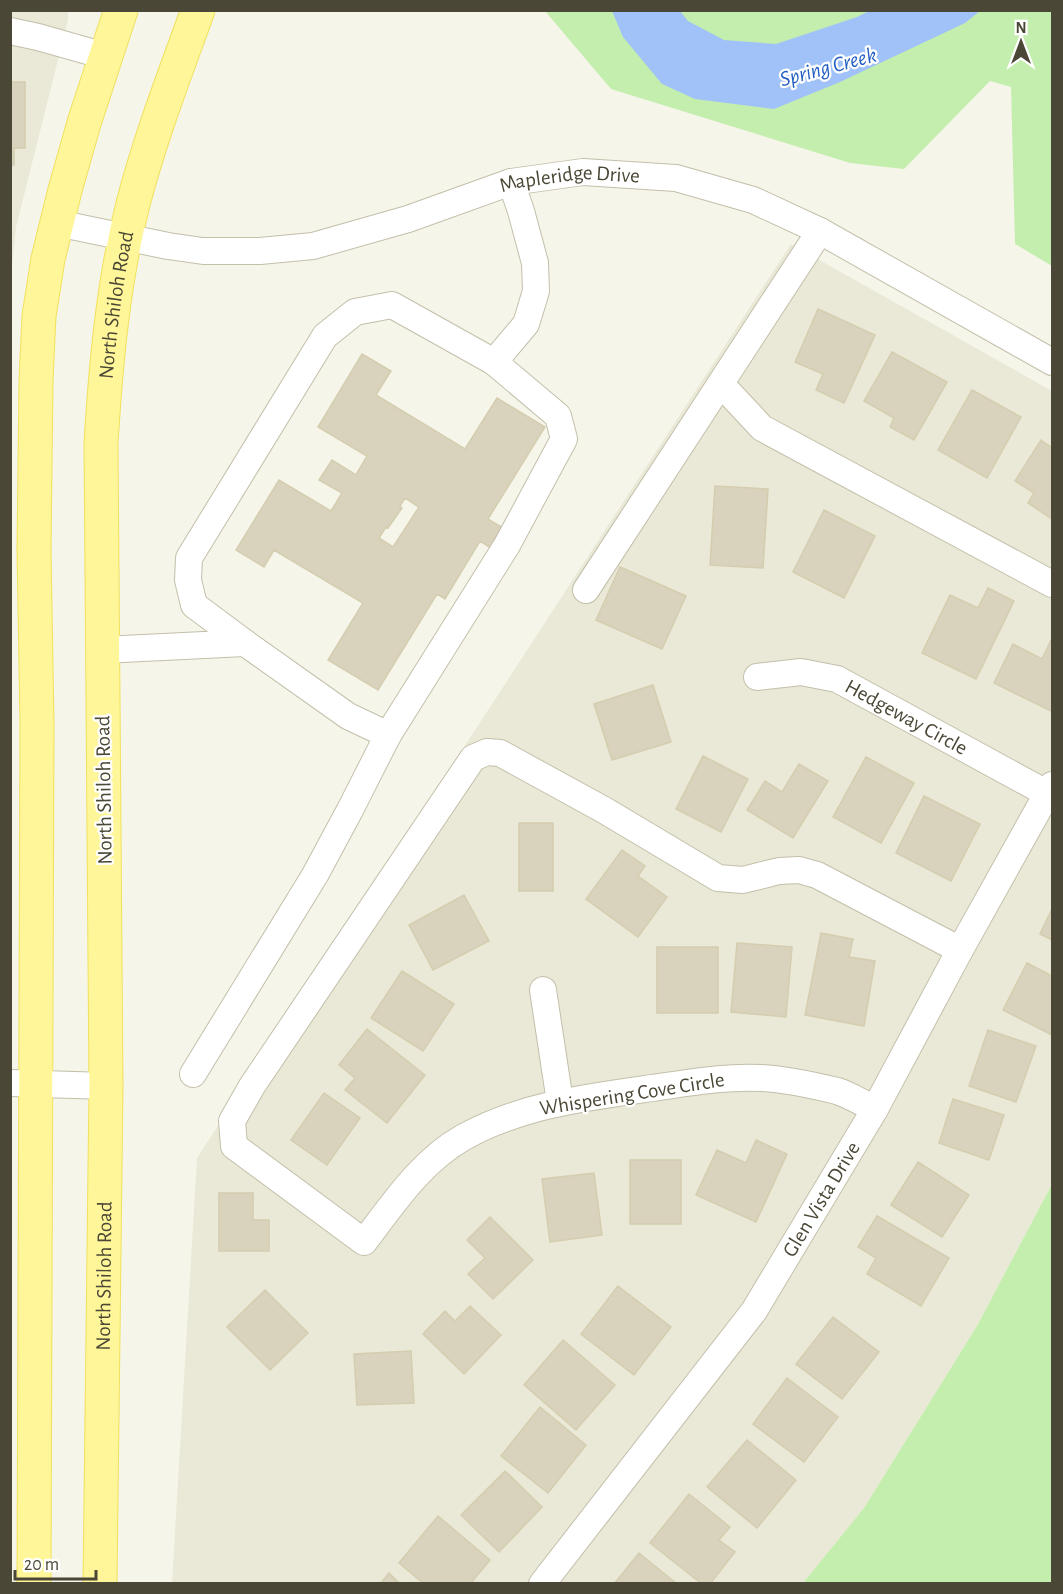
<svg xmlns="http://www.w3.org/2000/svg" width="1063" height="1594" font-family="'Alegreya Sans',sans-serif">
	<rect width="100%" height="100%" fill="#f6f5e9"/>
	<path fill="#eae8d6" d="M 11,11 L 68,11 L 68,20 L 16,227 L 11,277 Z
		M 791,244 L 1052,391 L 1052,1184 L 977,1326 L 864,1508 L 803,1583 L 172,1584 L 197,1158 Z"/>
	<path fill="#c4eeae" d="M 545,11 L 1052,11 L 1052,266 L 1015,244 L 1011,87 L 990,81 L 904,169 L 850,163 L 611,89 Z
		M 1052,1184 L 1052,1583 L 803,1583 L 864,1508 L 977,1326 Z"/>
	<path fill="#a0c2f8" d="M 612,11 L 680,11 L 688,21 L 724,40 L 776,44 L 857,17 L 869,11 L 980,11 L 965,23 L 840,82 L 774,109 L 695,99 L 662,84 L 623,37 Z"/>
	<path fill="#d9d3bd" stroke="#d4cdaf" stroke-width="1.5" fill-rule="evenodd" d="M 10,82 L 25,82 L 25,148 L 14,148 L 14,165 L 10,165 Z
		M 818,309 L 875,335 L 844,403 L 816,390 L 823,374 L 795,362 Z
		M 892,352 L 947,382 L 914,440 L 890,427 L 894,418 L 864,401 Z
		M 362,354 L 391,371 L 376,395 L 465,449 L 497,398 L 545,427 L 488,519 L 506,530 L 494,550 L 480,541 L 445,599 L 437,594 L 378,690 L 328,660 L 363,603 L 274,550 L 264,567 L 236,550 L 279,480 L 331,511 L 342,493 L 319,480 L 332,460 L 356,475 L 367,456 L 318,427 ZM 405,498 L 419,507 L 393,547 L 379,538 L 386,527 L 388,528 L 402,508 L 400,506 Z
		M 972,390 L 1021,417 L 987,478 L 938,450 Z
		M 1041,440 L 1052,448 L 1052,519 L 1028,503 L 1034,493 L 1015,481 Z
		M 715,486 L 768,489 L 763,568 L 710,565 Z
		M 824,510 L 875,536 L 844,598 L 793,572 Z
		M 620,567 L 686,596 L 662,649 L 596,620 Z
		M 988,588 L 1014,601 L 976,679 L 922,653 L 950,595 L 978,608 Z
		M 1052,638 L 1052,707 L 1051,711 L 994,683 L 1013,644 L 1042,659 Z
		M 653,685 L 671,742 L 612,760 L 594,704 Z
		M 703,756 L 748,779 L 721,832 L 676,809 Z
		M 866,757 L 914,783 L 881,843 L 833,817 Z
		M 799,764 L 828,781 L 793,838 L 747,810 L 765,781 L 782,792 Z
		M 924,796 L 980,824 L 951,881 L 896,853 Z
		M 519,823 L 553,823 L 553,891 L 519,891 Z
		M 622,850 L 645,866 L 638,876 L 667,897 L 638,937 L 586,899 Z
		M 464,895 L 489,941 L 433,970 L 409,925 Z
		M 1052,909 L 1052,940 L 1040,934 Z
		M 821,933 L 853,939 L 849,957 L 875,961 L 864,1026 L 805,1015 Z
		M 737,943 L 792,947 L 786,1017 L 731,1012 Z
		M 657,947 L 718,947 L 718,1013 L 657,1013 Z
		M 1027,963 L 1052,976 L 1052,1035 L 1003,1010 Z
		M 402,971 L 454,1004 L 423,1051 L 371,1018 Z
		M 367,1029 L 425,1075 L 387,1123 L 345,1090 L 355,1078 L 339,1065 Z
		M 988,1030 L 1036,1046 L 1016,1102 L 969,1086 Z
		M 324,1093 L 360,1118 L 327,1165 L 291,1140 Z
		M 953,1099 L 1004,1115 L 989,1160 L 939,1143 Z
		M 756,1140 L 787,1154 L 756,1222 L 696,1195 L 717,1150 L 746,1163 Z
		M 630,1160 L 681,1160 L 681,1224 L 630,1224 Z
		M 918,1162 L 969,1195 L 942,1237 L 891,1205 Z
		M 594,1173 L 602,1235 L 550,1242 L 542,1179 Z
		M 219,1193 L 253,1193 L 253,1220 L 269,1220 L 269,1251 L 219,1251 Z
		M 877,1216 L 949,1258 L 921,1306 L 867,1274 L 876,1258 L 858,1247 Z
		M 490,1217 L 533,1260 L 493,1299 L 468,1274 L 485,1258 L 467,1240 Z
		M 618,1286 L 671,1327 L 634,1375 L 581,1334 Z
		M 265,1290 L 308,1333 L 270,1370 L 227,1327 Z
		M 470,1306 L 501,1335 L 464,1374 L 423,1334 L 445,1311 L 455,1321 Z
		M 833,1317 L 879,1352 L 842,1399 L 796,1364 Z
		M 563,1340 L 615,1385 L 576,1430 L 524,1385 Z
		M 411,1351 L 414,1403 L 357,1405 L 354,1354 Z
		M 787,1378 L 838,1417 L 804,1462 L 753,1424 Z
		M 540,1407 L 586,1445 L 548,1493 L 501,1456 Z
		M 747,1440 L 796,1480 L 757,1528 L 707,1487 Z
		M 505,1471 L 542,1507 L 499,1552 L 461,1515 Z
		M 689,1494 L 730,1527 L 719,1540 L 735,1552 L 710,1584 L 702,1584 L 650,1543 Z
		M 438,1516 L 490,1560 L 470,1584 L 424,1584 L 399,1563 Z
		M 639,1553 L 677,1584 L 614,1584 Z
		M 389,1573 L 400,1584 L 380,1584 Z"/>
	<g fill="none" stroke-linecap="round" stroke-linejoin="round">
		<defs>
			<g id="minor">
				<path d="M 10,31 L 38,37 L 105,56"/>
				<path id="s1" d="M 57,223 L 168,246 L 203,251 L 260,251 L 313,246 L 408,219 L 511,182 L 583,172 L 676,178 L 753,200 L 820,231 L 1052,362"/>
				<path d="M 721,384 L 762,428 L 1052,584"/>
				<path d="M 586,590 L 820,231"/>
				<path d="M 245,643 L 194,605 L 188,580 L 189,558 L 325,336 L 355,312 L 392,305 L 494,362"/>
				<path d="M 102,650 L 245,643 L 348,716 L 388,735 L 507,545 L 564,439 L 558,416 L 494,362 L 526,324 L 536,291 L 535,263 L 521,211 L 511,182"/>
				<path id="s2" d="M 757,677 L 801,672 L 837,679 L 1048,794"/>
				<path d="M 543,990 L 560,1102"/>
				<path d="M 193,1074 L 315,875 L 351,808 L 388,735"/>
				<path d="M 10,1083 L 106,1086"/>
				<path d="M 875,1109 C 862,1103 850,1095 837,1091 C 816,1086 783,1079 761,1078 C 725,1076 688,1083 652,1088 C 588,1097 522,1105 464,1137 C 421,1161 393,1204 364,1242 L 234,1146 L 232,1121 L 252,1086 L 473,758 L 487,752 L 500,753 L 604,810 L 718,878 L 743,880 L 779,871 L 799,870 L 817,875 L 960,950"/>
				<path id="s3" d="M 542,1584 L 754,1311 L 875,1109 L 960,950 L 1052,785"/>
			</g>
			<g id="major">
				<path d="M 34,1584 L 37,724 L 34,550 L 36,381 L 39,316 L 48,259 L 65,190 L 84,123 L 121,10"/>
				<path id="s4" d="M 100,1584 L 106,1086 L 101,443 C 106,362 113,283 133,204 C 150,138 175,74 198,10"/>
			</g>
		</defs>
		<use href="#minor" stroke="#c3bfaa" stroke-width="28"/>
		<use href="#major" stroke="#f0e15d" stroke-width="35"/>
		<use href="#minor" stroke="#fff" stroke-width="26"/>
		<use href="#major" stroke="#fff699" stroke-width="33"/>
	</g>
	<g text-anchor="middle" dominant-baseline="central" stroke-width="4.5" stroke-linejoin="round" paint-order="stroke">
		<g font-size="21" fill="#4b4736" stroke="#fff">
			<text stroke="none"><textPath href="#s1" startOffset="526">Mapleridge Drive</textPath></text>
			<text stroke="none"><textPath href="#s4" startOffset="1280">North Shiloh Road</textPath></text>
			<text stroke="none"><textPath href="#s2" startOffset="160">Hedgeway Circle</textPath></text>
			<text transform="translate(104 790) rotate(-91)">North Shiloh Road</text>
			<text transform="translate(632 1094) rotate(-9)">Whispering Cove Circle</text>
			<text stroke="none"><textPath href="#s3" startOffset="476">Glen Vista Drive</textPath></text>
			<text stroke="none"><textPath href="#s4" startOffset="308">North Shiloh Road</textPath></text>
		</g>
		<g font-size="22" font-style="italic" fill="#235fc3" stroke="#fff">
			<text transform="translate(828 67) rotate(-15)">Spring Creek</text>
		</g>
	</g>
	<rect width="1063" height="1594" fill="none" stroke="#4b4736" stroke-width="24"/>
	<g transform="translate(1021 42)" stroke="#ffffff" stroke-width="4.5" paint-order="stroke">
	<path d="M0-4.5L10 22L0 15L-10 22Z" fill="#4b4736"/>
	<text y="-9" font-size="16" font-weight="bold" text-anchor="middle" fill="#4b4736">N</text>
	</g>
	<path d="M15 1570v9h81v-9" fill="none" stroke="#4b4736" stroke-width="3"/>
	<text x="24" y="1570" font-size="18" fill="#4b4736" stroke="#ffffff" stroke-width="4.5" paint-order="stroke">20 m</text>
</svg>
